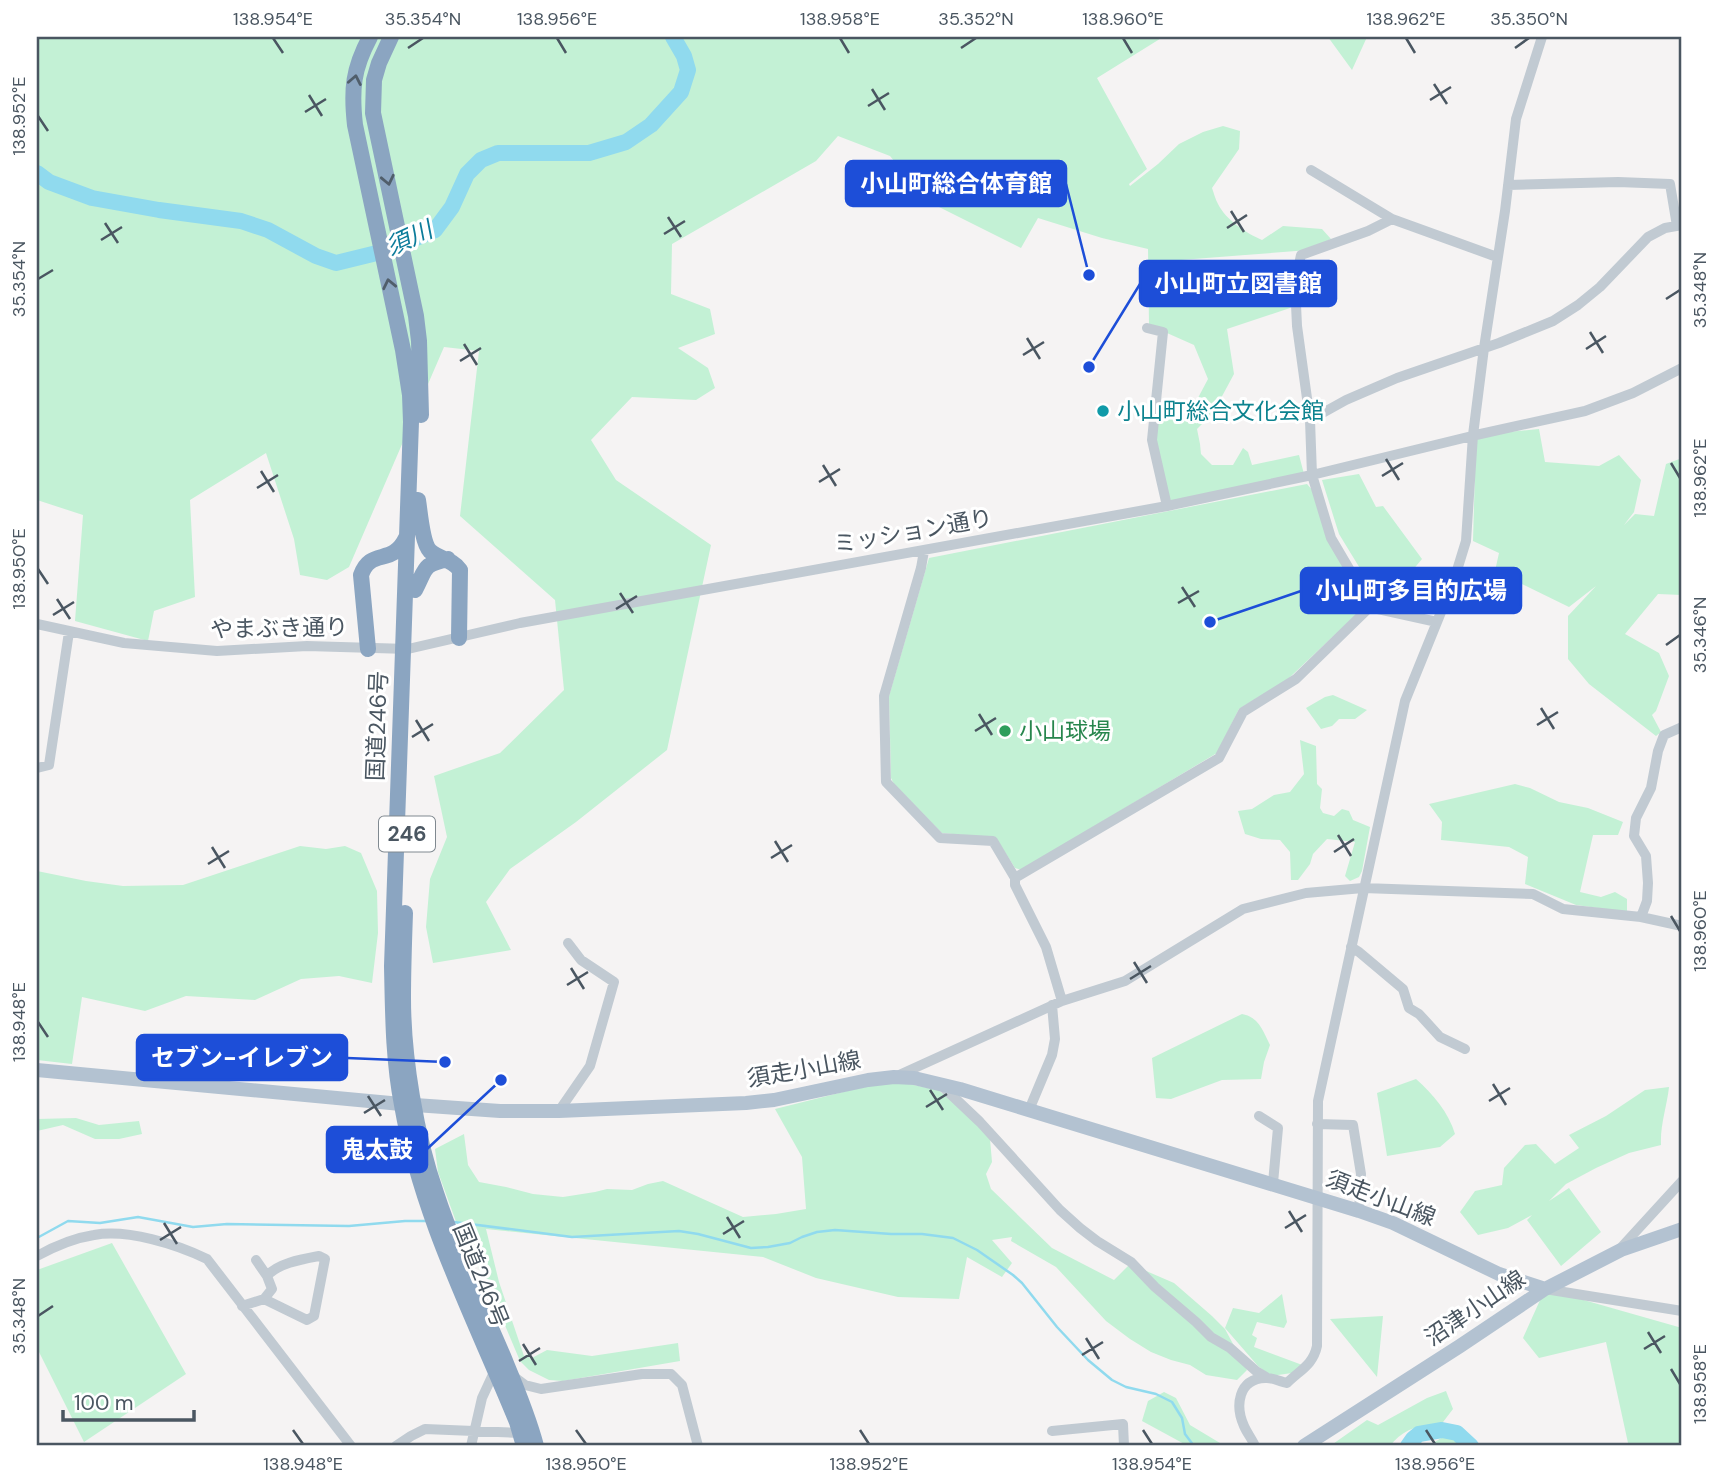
<svg xmlns="http://www.w3.org/2000/svg" width="1719" height="1483" font-family="'DM Sans','Noto Sans JP',sans-serif">
	<rect width="100%" height="100%" fill="#f5f3f3"/>
	<path fill="#c3f1d5" d="M 37,37 L 1163,37 L 1097,78 L 1147,169 L 1129,184 L 1130,186 L 1158,164 L 1179,144 L 1203,132 L 1223,126 L 1240,131 L 1239,149 L 1212,188 C 1214,193 1215,199 1218,204 C 1226,220 1246,233 1262,240 L 1283,226 L 1322,229 L 1331,239 L 1309,250 L 1181,260 L 1185,277 L 1212,305 L 1295,283 L 1296,306 L 1227,329 L 1234,374 L 1213,413 L 1197,429 L 1200,444 L 1201,454 L 1212,465 L 1233,465 L 1243,448 L 1248,452 L 1252,465 L 1299,455 L 1304,474 L 1167,503 L 1151,453 L 1160,409 L 1190,413 L 1208,379 L 1194,345 L 1149,325 L 1148,249 L 1102,238 L 1038,218 L 1021,248 L 927,201 L 890,156 L 838,136 L 816,161 L 672,244 L 671,294 L 710,309 L 715,334 L 678,348 L 708,368 L 715,388 L 696,400 L 632,397 L 591,440 L 616,480 L 711,545 L 667,750 L 576,822 L 510,869 L 486,902 L 511,950 L 433,963 L 426,927 L 430,879 L 447,837 L 434,776 L 500,753 L 564,690 L 555,600 L 460,516 L 479,351 L 444,347 L 349,567 L 327,580 L 300,575 L 294,539 L 266,453 L 190,500 L 195,597 L 154,611 L 148,641 L 75,621 L 83,515 L 37,500 Z
		M 1328,37 L 1367,37 L 1352,70 Z
		M 1539,429 L 1545,462 L 1599,466 L 1619,455 L 1641,480 L 1634,512 L 1624,525 L 1635,514 L 1654,516 L 1666,464 L 1682,458 L 1682,595 L 1658,594 L 1625,634 L 1659,653 L 1669,676 L 1656,711 L 1652,715 L 1661,732 L 1656,736 L 1589,684 L 1568,659 L 1568,616 L 1596,586 L 1569,607 L 1495,571 L 1499,553 L 1473,541 L 1476,435 Z
		M 1359,474 L 1376,507 L 1383,506 L 1422,559 L 1386,602 L 1375,593 L 1339,534 L 1322,480 Z
		M 1307,484 L 1313,491 L 1364,601 L 1363,608 L 1288,679 L 1239,709 L 1217,753 L 1021,870 L 1015,868 L 996,838 L 942,833 L 894,784 L 891,778 L 889,696 L 929,558 Z
		M 1333,695 L 1367,710 L 1355,719 L 1339,719 L 1332,726 L 1321,729 L 1306,708 L 1325,697 Z
		M 1300,740 L 1316,746 L 1317,784 L 1322,789 L 1320,808 L 1323,813 L 1334,816 L 1342,809 L 1349,811 L 1353,820 L 1370,827 L 1362,871 L 1359,877 L 1350,881 L 1345,876 L 1355,842 L 1327,839 L 1313,854 L 1310,864 L 1298,880 L 1291,880 L 1290,852 L 1280,840 L 1261,839 L 1245,834 L 1238,811 L 1252,809 L 1274,795 L 1290,792 L 1304,774 Z
		M 1515,784 L 1530,788 L 1559,802 L 1588,808 L 1623,822 L 1618,835 L 1593,835 L 1580,892 L 1601,897 L 1615,892 L 1627,899 L 1627,912 L 1576,905 L 1525,884 L 1528,857 L 1509,847 L 1441,840 L 1442,822 L 1429,804 Z
		M 300,846 L 326,849 L 345,846 L 361,853 L 377,891 L 378,933 L 372,983 L 339,976 L 301,979 L 255,1000 L 186,996 L 145,1011 L 82,997 L 72,1064 L 37,1060 L 37,871 L 86,881 L 123,886 L 183,885 Z
		M 1242,1014 C 1259,1017 1263,1031 1270,1045 L 1264,1062 L 1261,1079 L 1222,1080 L 1171,1099 L 1156,1098 L 1152,1058 Z
		M 1416,1079 C 1433,1094 1449,1113 1455,1134 L 1440,1147 L 1387,1156 L 1377,1093 Z
		M 894,1081 L 938,1090 L 959,1106 L 990,1139 L 992,1162 L 986,1174 L 991,1189 L 1052,1248 L 1114,1280 L 1130,1264 L 1174,1283 L 1212,1316 L 1225,1329 L 1247,1370 L 1237,1380 L 1206,1375 L 1190,1365 L 1171,1360 L 1151,1352 L 1130,1339 L 1106,1321 L 1056,1267 L 1011,1241 L 1012,1237 L 992,1240 L 1012,1263 L 1002,1277 L 967,1257 L 959,1299 L 898,1297 L 816,1278 L 763,1257 L 486,1229 L 499,1282 L 524,1356 L 528,1354 L 530,1359 L 547,1350 L 592,1356 L 678,1343 L 680,1361 L 563,1381 L 549,1380 L 529,1370 L 520,1361 L 491,1292 L 459,1230 L 438,1172 L 435,1149 L 464,1134 L 468,1165 L 479,1182 L 506,1187 L 533,1194 L 563,1197 L 595,1192 L 607,1189 L 632,1190 L 648,1184 L 663,1181 L 743,1217 L 776,1214 L 806,1209 L 802,1157 L 775,1109 L 851,1090 Z
		M 1669,1087 C 1667,1106 1660,1125 1661,1145 L 1629,1153 L 1596,1168 L 1566,1184 L 1549,1201 L 1569,1188 L 1601,1232 L 1561,1266 L 1527,1220 L 1532,1215 L 1508,1228 L 1478,1235 L 1460,1212 L 1475,1191 L 1502,1185 L 1504,1168 L 1525,1145 L 1536,1144 L 1555,1164 L 1579,1148 L 1569,1135 L 1606,1116 L 1645,1090 Z
		M 76,1118 L 99,1125 L 139,1121 L 142,1134 L 119,1139 L 95,1139 L 63,1125 L 37,1131 L 37,1119 Z
		M 112,1243 L 186,1374 L 84,1442 L 37,1348 L 37,1270 Z
		M 1545,1289 L 1682,1328 L 1682,1446 L 1605,1446 L 1606,1444 L 1628,1443 L 1606,1342 L 1539,1358 L 1523,1338 Z
		M 1282,1294 L 1287,1322 L 1284,1328 L 1257,1322 L 1252,1335 L 1257,1338 L 1254,1347 L 1305,1366 L 1292,1373 L 1271,1376 L 1258,1366 L 1225,1328 L 1233,1308 L 1259,1313 Z
		M 1383,1316 L 1377,1377 L 1330,1319 Z
		M 1446,1391 L 1453,1409 L 1440,1426 C 1420,1423 1402,1430 1390,1446 L 1330,1446 L 1367,1420 L 1378,1425 L 1427,1398 Z
		M 1164,1392 L 1176,1398 L 1190,1425 L 1225,1446 L 1188,1446 L 1142,1421 L 1148,1401 Z
		M 1443,1437 L 1466,1442 L 1471,1446 L 1428,1446 Z"/>
	<g fill="none" stroke-linecap="round" stroke-linejoin="round">
		<path stroke="#90daee" stroke-width="2.5" d="M 454,1222 L 572,1237 L 679,1231 L 698,1234 L 751,1248 L 768,1247 L 790,1243 L 802,1237 L 817,1232 L 835,1230 L 891,1234 L 922,1234 L 953,1238 L 977,1250 L 1013,1275 L 1022,1283 L 1057,1327 L 1088,1360 L 1112,1380 L 1126,1387 L 1156,1394 L 1172,1402 L 1182,1418 L 1185,1434 L 1194,1446
			M 37,1238 L 68,1221 L 100,1223 L 138,1217 L 193,1227 L 227,1224 L 349,1226 L 405,1221 L 426,1221"/>
		<path stroke="#90daee" stroke-width="16" d="M 37,173 L 49,182 L 92,198 L 159,210 L 241,221 L 268,230 L 316,256 L 336,263 L 385,251 L 435,230 L 452,207 L 467,174 L 481,160 L 498,153 L 589,153 L 626,142 L 651,125 L 681,92 L 688,70 L 684,56 L 673,37
			M 1408,1446 L 1413,1439 L 1419,1434 L 1442,1430 L 1457,1433 L 1471,1446"/>
		<path stroke="#c1cad2" stroke-width="10" d="M 1311,170 L 1392,219 L 1497,257
			M 1508,185 L 1618,182 L 1670,184 L 1677,226
			M 1392,219 L 1368,231 L 1301,255 L 1295,283 L 1297,326 L 1310,420 L 1312,475 L 1331,538 L 1371,606 L 1378,609 L 1437,622
			M 1147,328 L 1163,332 L 1152,440 L 1167,506
			M 1310,420 L 1346,400 L 1397,378 L 1499,343 L 1553,321 L 1578,305 L 1600,287 L 1648,237 L 1665,228 L 1682,225
			M 924,551 L 921,568 L 884,696 L 886,782 L 940,838 L 993,841 L 1015,878 L 1015,885 L 1046,947 L 1062,1001
			M 37,624 L 124,643 L 217,651 L 307,646 L 408,649 L 520,623 L 1167,506 L 1312,475 L 1476,435 L 1585,411 L 1633,393 L 1682,368
			M 37,768 L 49,765 L 69,632
			M 1015,878 L 1219,758 L 1243,712 L 1296,679 L 1371,606
			M 1641,917 L 1647,901 L 1648,883 L 1646,856 L 1634,836 L 1636,818 L 1651,788 L 1658,751 L 1664,735 L 1682,727
			M 1351,947 L 1359,952 L 1403,989 L 1409,1008 L 1419,1014 L 1440,1037 L 1465,1049
			M 897,1076 L 1062,1001 L 1125,981 L 1243,909 L 1306,893 L 1363,888 L 1533,894 L 1563,909 L 1641,917 L 1682,926
			M 941,1085 L 980,1122 L 1060,1210 L 1080,1228 L 1097,1241 L 1131,1262 L 1155,1287 L 1196,1322 L 1211,1337 L 1230,1348 L 1256,1371 L 1266,1377
			M 1029,1110 L 1052,1055 L 1055,1039 L 1052,1005
			M 559,1111 L 590,1066 L 614,982 L 581,960 L 568,943
			M 1259,1116 L 1278,1128 L 1273,1183
			M 1317,1124 L 1353,1125 L 1361,1174 L 1359,1211
			M 1618,1251 L 1682,1181
			M 37,1256 C 55,1246 74,1238 94,1235 C 128,1229 176,1244 207,1259 L 351,1446
			M 256,1260 L 267,1276
			M 1545,1289 L 1682,1311
			M 242,1306 L 264,1299 L 272,1289 L 267,1276 C 278,1263 303,1259 319,1256 L 325,1259 L 314,1316 L 307,1320 L 264,1299
			M 513,1376 L 525,1385 L 541,1389 L 642,1374 L 671,1374 L 682,1385 L 698,1446
			M 1052,1431 L 1123,1424 L 1124,1446
			M 396,1446 L 411,1436 L 425,1429 L 520,1433
			M 471,1446 L 482,1398 L 495,1370
			M 1255,1446 C 1252,1439 1247,1433 1244,1426 C 1235,1406 1238,1379 1265,1378 C 1272,1377 1280,1382 1287,1383 C 1300,1370 1313,1365 1317,1346 L 1318,1101 L 1405,701 L 1454,580 L 1466,541 L 1473,435 L 1484,348 L 1505,211 L 1516,119 L 1542,37"/>
		<path stroke="#b3c2d1" stroke-width="14" d="M 37,1070 L 401,1104 L 500,1111 L 559,1111 L 746,1103 L 774,1100 L 868,1080 L 894,1077 L 914,1078 L 960,1089 L 1359,1211 L 1393,1223 L 1499,1274 L 1545,1289
			M 1304,1446 L 1460,1346 L 1545,1289 L 1621,1250 L 1682,1229"/>
		<path stroke="#8ba5c1" stroke-width="16" d="M 370,37 C 353,69 351,89 355,125 L 403,350 L 410,395 L 411,422 L 392,966 C 393,1012 393,1059 402,1105 C 421,1216 475,1319 517,1422 L 524,1446
			M 391,37 L 379,63 L 374,80 L 373,113 L 416,316 L 419,341 L 421,415
			M 418,500 C 420,512 422,543 430,551 C 440,560 451,558 460,570 L 459,638
			M 415,590 C 427,567 422,565 448,559
			M 368,649 L 361,575 C 371,547 392,567 406,538
			M 405,913 C 404,941 403,970 403,998 C 403,1058 416,1136 436,1193 C 454,1248 480,1302 503,1356 C 515,1385 528,1415 536,1446"/>
	</g>
	<defs><path id="oneway-chevron" d="M-2-3.5L2.5 0L-2 3.5" fill="none" stroke-width="1.6" stroke-linecap="round" stroke-linejoin="round" transform="scale(1.75)"/></defs>
	<g stroke="#505e6b">
		<use href="#oneway-chevron" transform="translate(355 80) rotate(-79)"/>
		<use href="#oneway-chevron" transform="translate(388 180) rotate(78)"/>
		<use href="#oneway-chevron" transform="translate(389 284) rotate(-102)"/>
	</g>
	<path fill="none" stroke="#4a5661" stroke-width="2.5" d="M 273,38 L 283,53M 557,38 L 566,53M 840,38 L 849,53M 1123,38 L 1132,53M 1406,38 L 1415,53M 408,48 L 423,38M 961,48 L 976,38M 1515,48 L 1529,38M 1434,84 L 1447,104M 872,89 L 885,110M 309,95 L 322,116M 1430,100 L 1451,87M 868,106 L 889,93M 305,112 L 326,99M 38,116 L 48,131M 1231,211 L 1244,232M 668,217 L 681,237M 105,223 L 118,243M 1227,228 L 1247,215M 664,234 L 685,221M 101,240 L 122,227M 38,279 L 53,270M 1666,299 L 1680,290M 1590,332 L 1603,353M 1027,338 L 1040,359M 464,344 L 477,365M 1586,349 L 1606,336M 1023,355 L 1044,342M 460,361 L 481,348M 1386,459 L 1399,480M 1671,463 L 1680,478M 823,465 L 836,486M 261,471 L 274,492M 1382,476 L 1403,463M 819,482 L 840,469M 257,488 L 278,475M 38,569 L 48,584M 1182,587 L 1195,607M 620,593 L 633,613M 57,599 L 70,619M 1178,603 L 1199,591M 616,609 L 637,596M 53,615 L 74,602M 1666,645 L 1680,635M 1541,708 L 1554,729M 979,714 L 992,735M 416,720 L 429,741M 1537,725 L 1558,712M 975,731 L 996,718M 412,737 L 433,724M 1338,835 L 1351,856M 775,841 L 788,862M 212,847 L 225,868M 1334,852 L 1354,839M 771,858 L 792,845M 208,864 L 229,851M 1671,916 L 1680,931M 1134,962 L 1147,983M 571,968 L 584,989M 1130,979 L 1151,966M 567,985 L 588,972M 38,1022 L 48,1037M 1493,1084 L 1506,1105M 930,1090 L 943,1110M 368,1096 L 381,1116M 1489,1101 L 1510,1088M 926,1107 L 947,1094M 364,1113 L 385,1100M 1289,1211 L 1302,1232M 727,1217 L 740,1238M 164,1223 L 177,1244M 1285,1228 L 1306,1215M 723,1234 L 744,1221M 160,1240 L 181,1227M 38,1316 L 53,1306M 1648,1332 L 1661,1353M 1086,1338 L 1099,1359M 523,1344 L 536,1365M 1644,1349 L 1665,1336M 1082,1355 L 1103,1342M 519,1361 L 540,1348M 1671,1369 L 1680,1384M 293,1430 L 303,1444M 576,1430 L 586,1444M 860,1430 L 869,1444M 1143,1430 L 1152,1444M 1426,1430 L 1435,1444"/>
	<circle fill="#0f9aa8" stroke="#fff" stroke-width="2.5" cx="1103" cy="411" r="7"/>
	<circle fill="#2e9e5b" stroke="#fff" stroke-width="2.5" cx="1005" cy="731" r="7"/>
	<g text-anchor="middle" dominant-baseline="central" stroke-width="6" stroke-linejoin="round" paint-order="stroke">
		<rect fill="#fff" stroke="#808990" stroke-width="2" x="379" y="816.5" width="56" height="35" rx="5"/>
		<g font-size="21" font-weight="bold" fill="#4a5661">
			<text x="407" y="834">246</text>
		</g>
		<g font-size="23" fill="#0d838f" stroke="#fff" text-anchor="start">
			<text x="1117" y="411">小山町総合文化会館</text>
		</g>
		<g font-size="23" fill="#4a5661" stroke="#fff">
			<text transform="translate(913 531) rotate(-10)">ミッション通り</text>
			<text transform="translate(279 628) rotate(-1)">やまぶき通り</text>
			<text transform="translate(377 726) rotate(-88)">国道246号</text>
			<text transform="translate(804 1069) rotate(-10)">須走小山線</text>
			<text transform="translate(1381 1198) rotate(21)">須走小山線</text>
			<text transform="translate(481 1275) rotate(68)">国道246号</text>
			<text transform="translate(1475 1308) rotate(-34)">沼津小山線</text>
		</g>
		<g font-size="23" fill="#27864d" stroke="#fff" text-anchor="start">
			<text x="1019" y="731">小山球場</text>
		</g>
		<g font-size="24" font-style="italic" fill="#0c7c9b" stroke="#fff">
			<text transform="translate(409 238) rotate(-25)">須川</text>
		</g>
	</g>
	<path fill="none" stroke="#1d4ed8" stroke-width="2.5" d="M1089 275L1066 184M1089 367L1140 284M1210 622L1301 591M445 1062L347 1058M501 1080L427 1149"/>
	<g fill="#1d4ed8" stroke="#fff" stroke-width="2.5">
		<circle cx="1089" cy="275" r="7"/>
		<circle cx="1089" cy="367" r="7"/>
		<circle cx="1210" cy="622" r="7"/>
		<circle cx="445" cy="1062" r="7"/>
		<circle cx="501" cy="1080" r="7"/>
	</g>
	<g fill="#1d4ed8" stroke="#1d4ed8" stroke-width="2.5">
		<rect x="846" y="161" width="220" height="45" rx="7"/>
		<rect x="1140" y="261" width="196" height="45" rx="7"/>
		<rect x="1301" y="568" width="220" height="45" rx="7"/>
		<rect x="137" y="1035" width="210" height="45" rx="7"/>
		<rect x="327" y="1127" width="100" height="45" rx="7"/>
	</g>
	<g font-size="24" text-anchor="middle" font-weight="bold" fill="#fff">
		<text x="956" y="192">小山町総合体育館</text>
		<text x="1238" y="292">小山町立図書館</text>
		<text x="1411" y="599">小山町多目的広場</text>
		<text x="242" y="1066">セブン-イレブン</text>
		<text x="377" y="1158">鬼太鼓</text>
	</g>
	<rect width="1719" height="1483" fill="none" stroke="#ffffff" stroke-width="77"/>
	<path d="M63 1410v10h131v-10" fill="none" stroke="#4a5661" stroke-width="3.5"/>
	<text x="74" y="1410" font-size="21" fill="#4a5661" stroke="#ffffff" stroke-width="5" paint-order="stroke">100 m</text>
	<rect x="38" y="38" width="1642" height="1406" fill="none" stroke="#4a5661" stroke-width="2.5"/>
	<g font-size="18" text-anchor="middle" fill="#4a5661">
		<text x="273" y="25">138.954°E</text>
		<text x="423" y="25">35.354°N</text>
		<text x="557" y="25">138.956°E</text>
		<text x="840" y="25">138.958°E</text>
		<text x="976" y="25">35.352°N</text>
		<text x="1123" y="25">138.960°E</text>
		<text x="1406" y="25">138.962°E</text>
		<text x="1529" y="25">35.350°N</text>
		<text transform="translate(19 116) rotate(-90)" y="6">138.952°E</text>
		<text transform="translate(19 279) rotate(-90)" y="6">35.354°N</text>
		<text transform="translate(1700 290) rotate(-90)" y="6">35.348°N</text>
		<text transform="translate(1700 478) rotate(-90)" y="6">138.962°E</text>
		<text transform="translate(19 569) rotate(-90)" y="6">138.950°E</text>
		<text transform="translate(1700 635) rotate(-90)" y="6">35.346°N</text>
		<text transform="translate(1700 931) rotate(-90)" y="6">138.960°E</text>
		<text transform="translate(19 1022) rotate(-90)" y="6">138.948°E</text>
		<text transform="translate(19 1316) rotate(-90)" y="6">35.348°N</text>
		<text transform="translate(1700 1384) rotate(-90)" y="6">138.958°E</text>
		<text x="303" y="1470">138.948°E</text>
		<text x="586" y="1470">138.950°E</text>
		<text x="869" y="1470">138.952°E</text>
		<text x="1152" y="1470">138.954°E</text>
		<text x="1435" y="1470">138.956°E</text>
	</g>
</svg>
